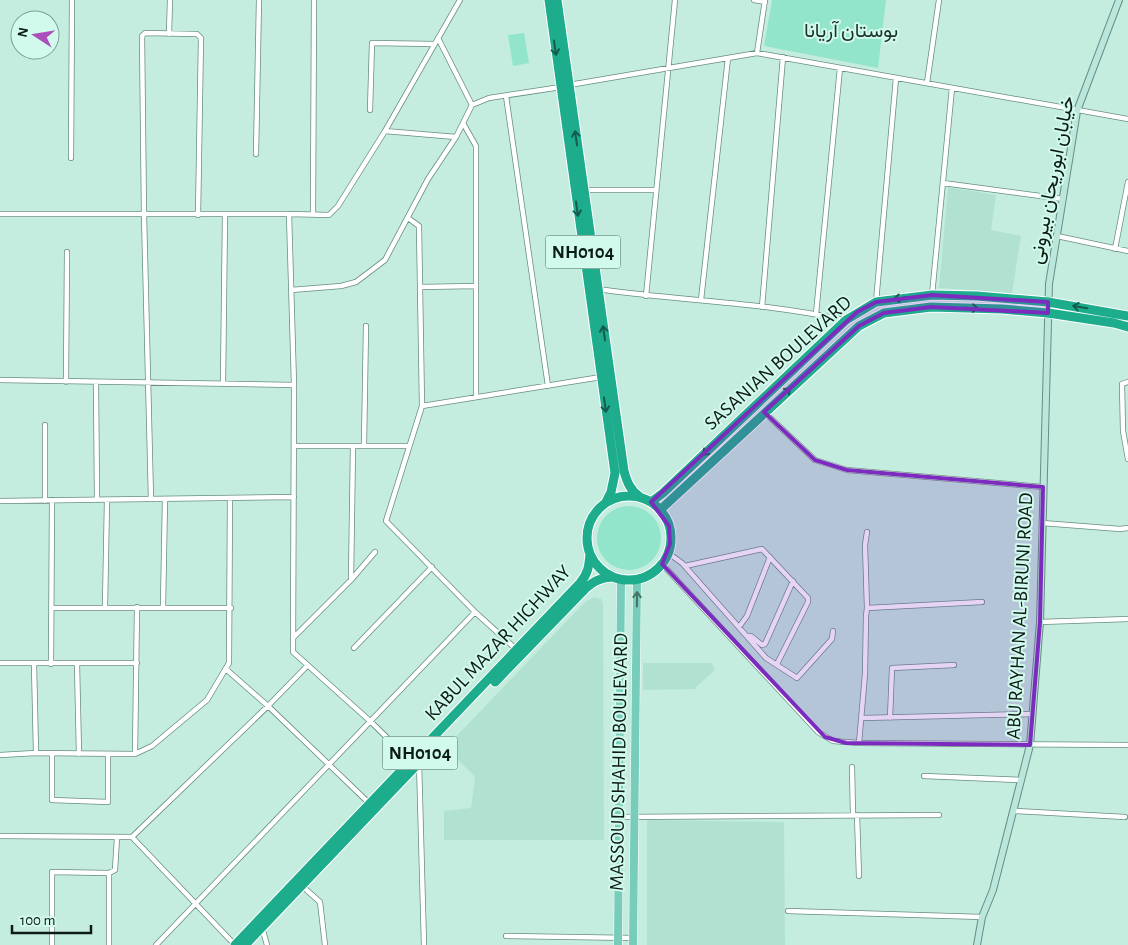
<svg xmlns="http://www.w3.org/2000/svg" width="1128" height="945" font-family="'Alegreya Sans',Vazirmatn,sans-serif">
	<rect width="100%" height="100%" fill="#c4ecdf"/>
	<path fill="#b1e2d1" d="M 948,187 L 996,195 L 991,230 L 1021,236 L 1012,293 L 939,288 Z
		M 594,597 L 601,599 L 603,604 L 604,840 L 444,840 L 444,811 L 471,808 L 475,777 L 446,747 L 585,602 Z
		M 643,663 L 712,663 L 715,670 L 696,687 L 697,689 L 643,690 Z
		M 647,820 L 784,822 L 785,945 L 647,945 Z"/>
	<path fill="#92e5cb" d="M 772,0 L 886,0 L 878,68 L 764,46 Z
		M 524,33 L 529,63 L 513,66 L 508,35 Z
		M597 538a32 32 0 1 1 64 0a32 32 0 1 1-64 0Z"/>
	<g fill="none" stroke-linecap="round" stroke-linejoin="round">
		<defs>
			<path id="street" d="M 754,0 L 765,2
				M 169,34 L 170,0
				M 438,38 L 472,105
				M 757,53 L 765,0
				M 927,83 L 939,0
				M 569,85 L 757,53 L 1128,119
				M 506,96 L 548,386
				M 370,110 L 372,43 L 434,44
				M 463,123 L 476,146 L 476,397
				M 385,131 L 456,137
				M 256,154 L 259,0
				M 71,158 L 72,0
				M 943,183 L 1063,199
				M 584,190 L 656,190
				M 0,214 L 289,214 L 329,215 L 338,206 L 385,131 L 460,0
				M 289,214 L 294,385 L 293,652 L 370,721 L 411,761
				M 313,214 L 314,0
				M 408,218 L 419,226 L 422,406 L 386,521 L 475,612 L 517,650
				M 1057,236 L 1128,251
				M 1115,249 L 1128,182
				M 420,287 L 476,286
				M 598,289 C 680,301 763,302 844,320
				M 291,290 L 341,286 L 356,282 L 385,260 L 428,179 L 456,137 L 472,105 L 489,98 L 561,87
				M 932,295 L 952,88
				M 646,296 L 675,0
				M 701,300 L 728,58
				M 876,302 L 896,78
				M 762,307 L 783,57
				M 816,314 L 840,68
				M 0,380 L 294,385
				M 66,382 L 67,252
				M 1128,382 L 1122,384 L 1123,431 L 1128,459
				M 96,383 L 97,500
				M 223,384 L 225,215
				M 422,406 L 601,377
				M 764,412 L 815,460 L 847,470 L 1043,487
				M 45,425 L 45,501
				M 364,445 L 366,326
				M 294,446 L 409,446
				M 151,499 L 144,215 L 142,36 L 145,33 L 197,34 L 201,38 L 198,215
				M 0,501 L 294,497
				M 1042,523 L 1120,529 L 1128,528
				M 867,532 L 865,545 L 867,608
				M 668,553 L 682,563 L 766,658 L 797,678 L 832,639 L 833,631
				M 662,564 L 818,732 L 833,741 L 859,743 L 1128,745
				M 685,566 L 762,549 L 808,598 L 808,602 L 777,664
				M 351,580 L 353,446
				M 105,607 L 107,500
				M 163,607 L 165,499
				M 52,608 L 231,608
				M 1040,622 L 1128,619
				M 739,627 L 747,616 L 770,557
				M 747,636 L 751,636 L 762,645 L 765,644 L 793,581
				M 293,638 L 351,580 L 375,552
				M 354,648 L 432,567
				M 0,663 L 137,663
				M 34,664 L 36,753
				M 51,664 L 52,500
				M 77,664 L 79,754
				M 227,670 L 268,706 L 370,804
				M 862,718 L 1033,714
				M 890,718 L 892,668 L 954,665
				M 859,743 L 865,674 L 866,616 L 867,608 L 982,602
				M 52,754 L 52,800 L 108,802 L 108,754
				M 135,754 L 137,607
				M 0,755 L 36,753 L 135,754 L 152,746 L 207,700 L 229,663 L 230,498
				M 419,762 L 424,945
				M 852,767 L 853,815
				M 924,776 L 1021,780
				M 1014,811 L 1125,817
				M 857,815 L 859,876
				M 619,817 L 939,815
				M 0,836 L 132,837 L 268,706 L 307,666
				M 132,837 L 235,945
				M 302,886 L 320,902 L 325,945
				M 788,911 L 982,917
				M 262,927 L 267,945
				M 506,936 L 633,938
				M 52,945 L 52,872 L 109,873 L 115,870 L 117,838
				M 109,945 L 109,873
				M 156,945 L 475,612"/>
			<path id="secondary" d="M 977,945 L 982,917 L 993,890 L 1030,745 L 1040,622 L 1049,284 L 1077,111 L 1119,0"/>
			<path id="primary" d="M 618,945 L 621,580
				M 633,945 L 637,579"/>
			<path id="highway" d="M 549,0 L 615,473 L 611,492 L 606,502
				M 557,0 L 624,471 C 627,482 630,490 640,497
				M587 538a42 42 0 1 1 84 0a42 42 0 1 1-84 0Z
				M 651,502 L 663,493 L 846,320 L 876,302 L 932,295 L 977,296 L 1048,302 L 1128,316
				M 660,510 L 859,326 L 884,313 L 931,307 L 1002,309 L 1048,313 L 1114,323 L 1128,327
				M 495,682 L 585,589 C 594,581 600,578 612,577
				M 235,945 L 580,583 C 588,574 589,566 590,554
				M 245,945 L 414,768"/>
		</defs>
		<use href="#street" stroke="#688d81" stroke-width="6"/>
		<use href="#secondary" stroke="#688d81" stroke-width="8"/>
		<use href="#primary" stroke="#fff" stroke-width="9"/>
		<use href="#highway" stroke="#fff" stroke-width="11"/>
		<use href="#street" stroke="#fff" stroke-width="4.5"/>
		<use href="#secondary" stroke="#bbe6dc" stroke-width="6"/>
		<use href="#primary" stroke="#77cdba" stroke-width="8"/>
		<use href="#highway" stroke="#1dac8c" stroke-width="9"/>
	</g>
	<defs><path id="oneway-shaft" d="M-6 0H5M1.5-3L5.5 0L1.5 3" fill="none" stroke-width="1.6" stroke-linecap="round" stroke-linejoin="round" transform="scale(1.25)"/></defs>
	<g stroke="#145c4b">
		<use href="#oneway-shaft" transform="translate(555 48) rotate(82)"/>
		<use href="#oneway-shaft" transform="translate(576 138) rotate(-98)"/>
		<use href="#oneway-shaft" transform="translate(577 209) rotate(82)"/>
		<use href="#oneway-shaft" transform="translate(901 298) rotate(173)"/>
		<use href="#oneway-shaft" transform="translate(1080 307) rotate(-171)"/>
		<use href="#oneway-shaft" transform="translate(971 308) rotate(2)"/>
		<use href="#oneway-shaft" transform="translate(604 333) rotate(-98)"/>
		<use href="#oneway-shaft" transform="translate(785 393) rotate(-42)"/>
		<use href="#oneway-shaft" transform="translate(605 405) rotate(82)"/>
		<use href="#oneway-shaft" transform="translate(708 450) rotate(137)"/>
	</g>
	<use stroke="#427468" href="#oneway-shaft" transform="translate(637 599) rotate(-89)"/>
	<path fill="#7b2cbf" fill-opacity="0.2" stroke="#7b2cbf" stroke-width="4" stroke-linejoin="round" d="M 932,295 L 1048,302 L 1048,313 L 931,307 L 884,313 L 859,326 L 764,412 L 815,460 L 847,470 L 1043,487 L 1040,622 L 1030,745 L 846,743 L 825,737 L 662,564 L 670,544 L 669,526 L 651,502 L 857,312 L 876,302 Z"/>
	<g text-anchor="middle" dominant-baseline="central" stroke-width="4" stroke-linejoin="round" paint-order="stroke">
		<g fill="#d1faec" stroke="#475e56" stroke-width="1">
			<rect x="545.5" y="235.5" width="75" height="33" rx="4"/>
			<rect x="382.5" y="736.5" width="75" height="33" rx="4"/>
		</g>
		<g font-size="19" font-weight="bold" fill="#0c1b16">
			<text x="583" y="252">NH0104</text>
			<text x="420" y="753">NH0104</text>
		</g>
		<g font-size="20" fill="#1b302a" stroke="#d1faec">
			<text x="851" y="31">بوستان آریانا</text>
		</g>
		<g font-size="20" fill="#0c1b16" stroke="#d1faec">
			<text transform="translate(1052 180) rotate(-79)">خیابان ابوریحان بیرونی</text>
			<text transform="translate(778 363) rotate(-42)">SASANIAN BOULEVARD</text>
			<text transform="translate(1020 616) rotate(-87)">ABU RAYHAN AL-BIRUNI ROAD</text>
			<text transform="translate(498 643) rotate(-47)">KABUL MAZAR HIGHWAY</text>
			<text transform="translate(619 762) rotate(-89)">MASSOUD SHAHID BOULEVARD</text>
		</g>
	</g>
	<g transform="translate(35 35) rotate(282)"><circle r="24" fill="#d1faec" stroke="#82a196"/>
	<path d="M0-4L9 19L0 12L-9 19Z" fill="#ac4fba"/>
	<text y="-8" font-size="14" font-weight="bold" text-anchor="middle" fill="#0c1b16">N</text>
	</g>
	<path d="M12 925v8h79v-8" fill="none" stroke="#0c1b16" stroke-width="2.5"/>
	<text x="20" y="925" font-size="15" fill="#0c1b16" stroke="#d1faec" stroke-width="4" paint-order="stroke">100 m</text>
</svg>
